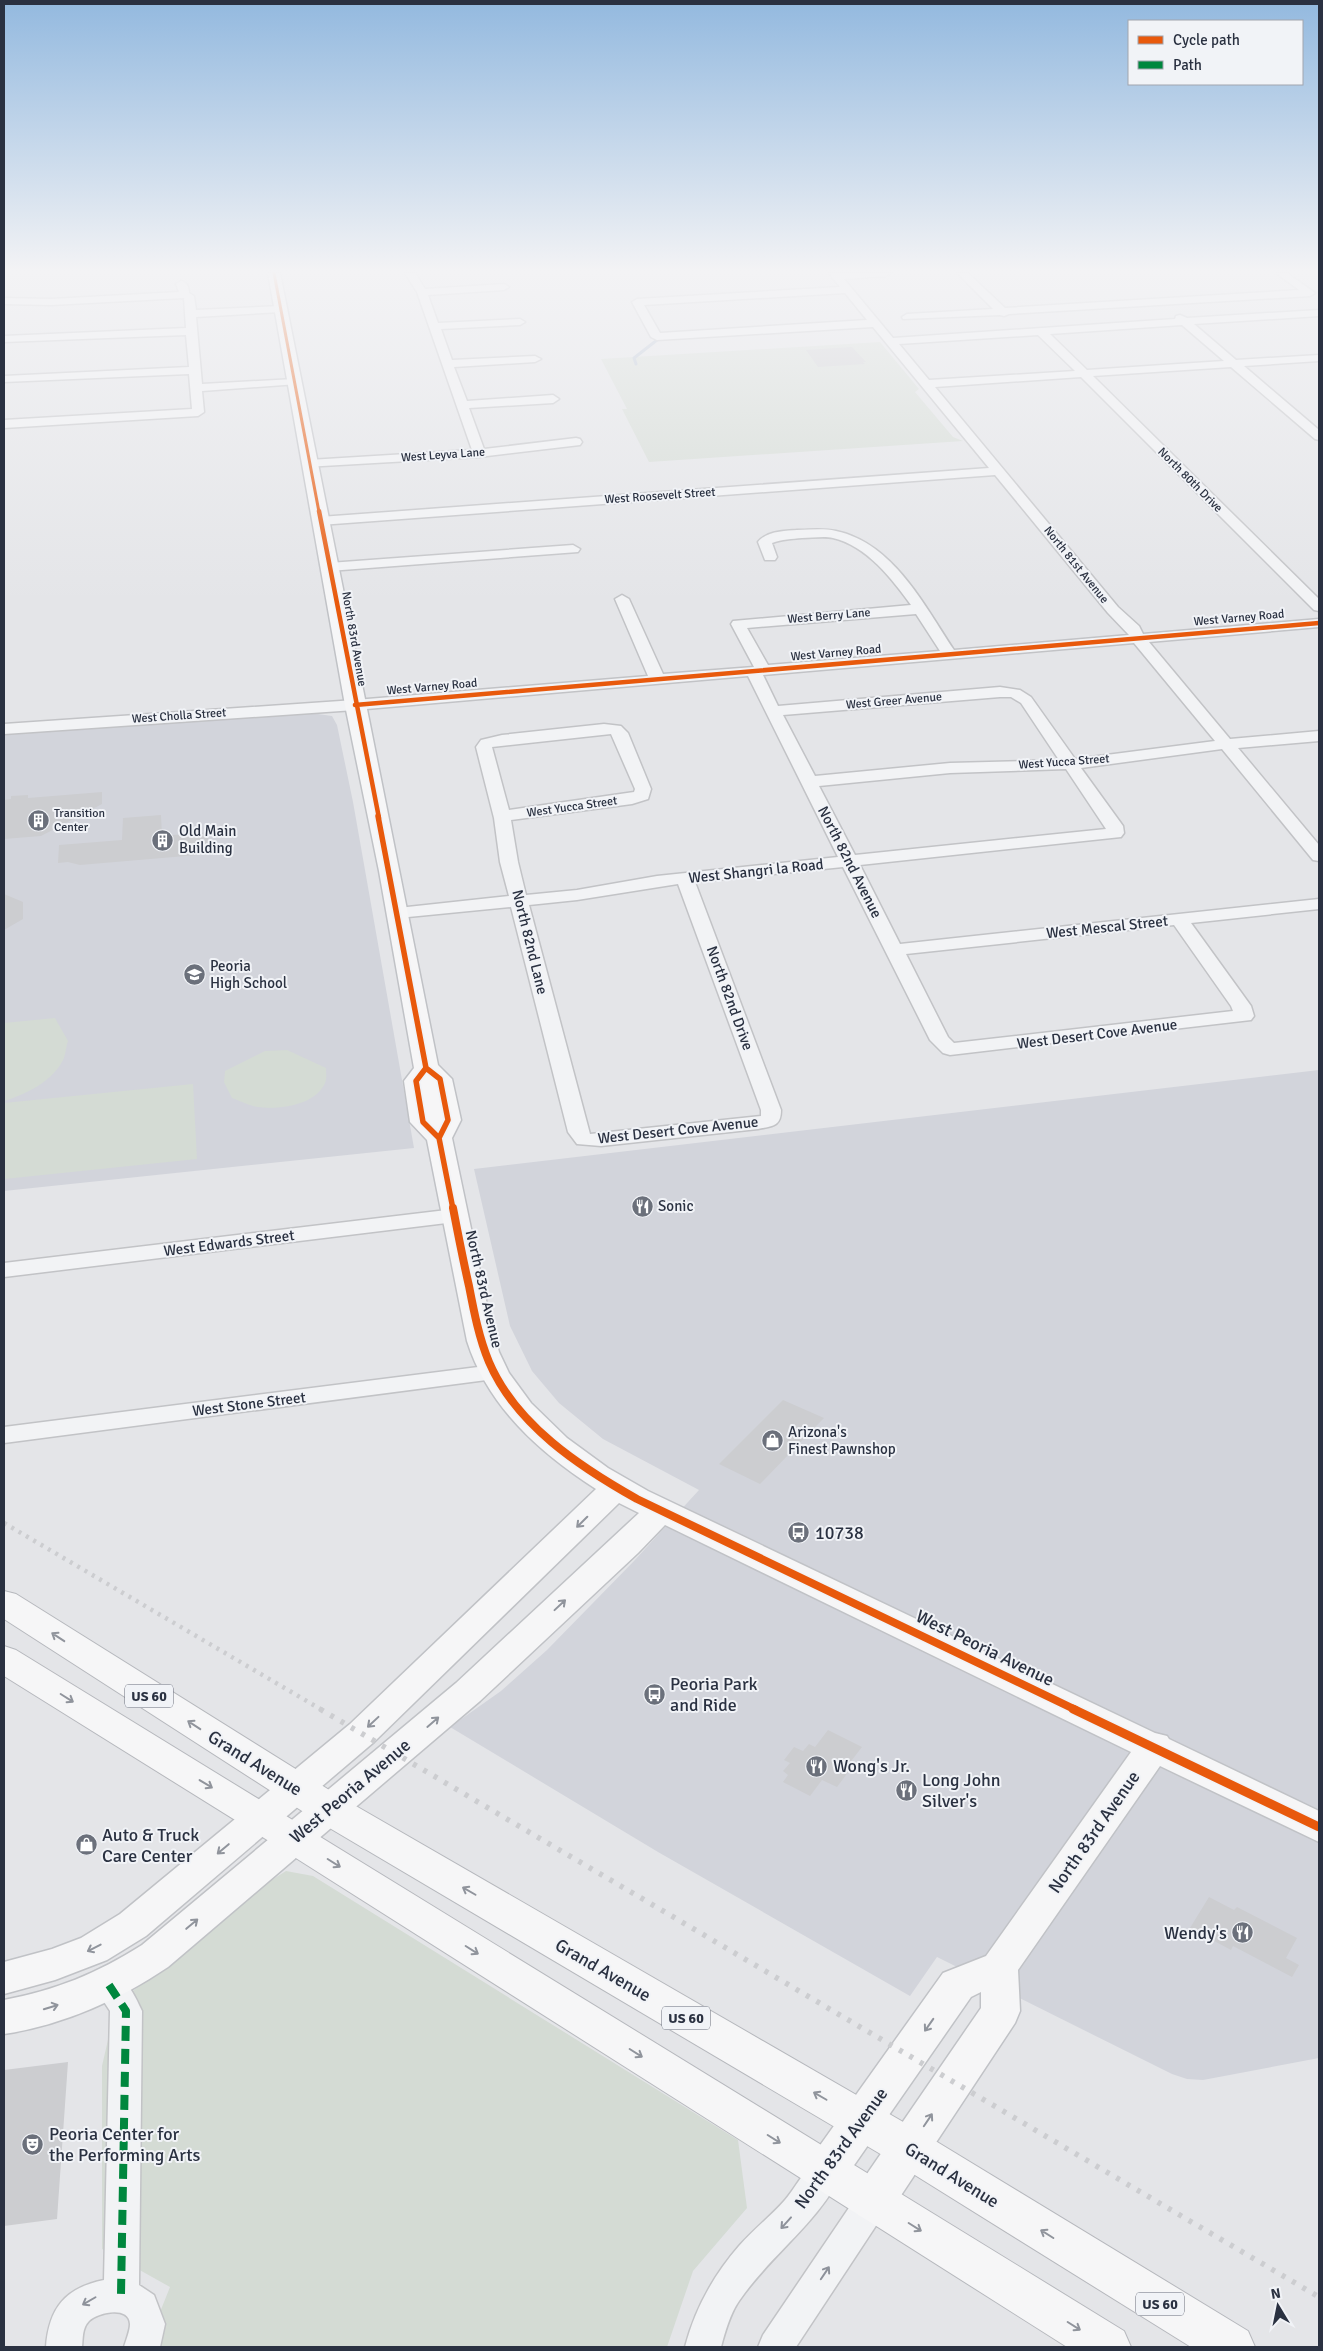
<svg xmlns="http://www.w3.org/2000/svg" width="1323" height="2351" font-family="Signika,sans-serif">
	<rect width="100%" height="100%" fill="#e4e5e8"/>
	<path fill="#d2d4db" d="M 311,713 L 332,716 L 337,725 L 353,802 L 414,1148 L 4,1191 L 4,734 L 225,716 Z
		M 1319,1070 L 1319,2058 L 1203,2080 L 1187,2079 L 1172,2074 L 937,1957 L 910,1996 L 658,1852 L 450,1727 L 501,1691 L 547,1650 L 634,1561 L 699,1490 L 603,1439 L 559,1403 L 532,1371 L 510,1326 L 474,1169 Z"/>
	<path fill="#d4dbd4" d="M 880,342 L 919,389 L 915,392 L 953,437 L 963,441 L 649,462 L 622,409 L 627,409 L 601,359 Z
		M 55,1018 L 68,1041 C 66,1046 66,1054 63,1060 C 52,1082 26,1094 4,1101 L 4,1023 Z
		M 287,1050 L 326,1068 C 326,1073 327,1079 325,1083 C 316,1105 279,1110 258,1107 C 250,1106 240,1101 232,1098 L 224,1082 L 225,1071 L 265,1051 Z
		M 193,1084 L 197,1159 L 4,1179 L 4,1103 Z
		M 286,1871 L 313,1876 L 738,2140 L 747,2208 L 693,2271 L 667,2347 L 146,2347 L 170,2287 L 102,2249 L 102,2066 L 116,2005 L 249,1894 Z"/>
	<g fill="none" stroke-linecap="round" stroke-linejoin="round">
		<path stroke="#b3c0d2" stroke-width="3" d="M 636,364 L 634,358 L 657,340"/>
	</g>
	<path fill="#cccdd0" d="M 852,347 L 866,362 L 863,362 L 865,364 L 818,367 L 806,350 Z
		M 102,792 L 102,804 L 41,836 L 4,839 L 4,800 L 11,799 L 11,796 L 28,795 L 28,798 Z
		M 161,815 L 162,836 L 208,832 L 209,854 L 80,865 L 68,862 L 58,863 L 59,845 L 122,840 L 123,818 Z
		M 4,894 L 23,902 L 23,919 L 4,930 Z
		M 783,1400 L 824,1418 L 760,1484 L 719,1464 Z
		M 828,1730 L 862,1747 L 845,1769 L 849,1771 L 837,1787 L 822,1780 L 810,1796 L 783,1782 L 788,1775 L 783,1771 L 790,1763 L 784,1760 L 794,1747 L 803,1751 L 809,1744 L 815,1747 Z
		M 1209,1897 L 1234,1910 L 1237,1907 L 1297,1938 L 1286,1958 L 1299,1965 L 1292,1977 L 1233,1946 L 1231,1950 L 1190,1928 Z
		M 68,2062 L 57,2219 L 4,2226 L 4,2070 Z"/>
	<g fill="none" stroke-linecap="round" stroke-linejoin="round">
		<defs>
			<path id="minor" d="M 405,273 L 415,273 L 425,289 L 504,284 L 509,287 L 504,290 L 428,295 L 438,323 L 520,319 L 525,322 L 520,325 L 441,329 L 452,360 L 535,356 L 541,359 L 535,362 L 454,367 L 467,401 L 553,395 L 559,399 L 553,403 L 469,408 L 484,449 L 576,438 L 580,439 L 582,442 L 580,445 L 479,457 L 305,467 L 303,464 L 305,461 L 309,460 L 472,450 L 417,292 Z
				M 829,273 L 891,273 L 886,276 L 844,279 L 893,338 L 1175,319 L 1176,316 L 1180,315 L 1187,318 L 1319,310 L 1319,316 L 1194,324 L 1236,360 L 1319,355 L 1319,361 L 1244,366 L 1319,430 L 1319,440 L 1315,439 L 1231,367 L 1093,376 L 1319,599 L 1319,611 L 1314,610 L 1081,377 L 935,387 L 1118,607 L 1139,626 L 1143,634 L 1319,619 L 1319,627 L 1149,642 L 1230,739 L 1319,731 L 1319,741 L 1238,748 L 1319,845 L 1319,861 L 1313,860 L 1222,749 L 1081,768 L 1123,826 L 1124,833 L 1121,837 L 860,865 L 900,944 L 1319,899 L 1319,909 L 1191,923 L 1251,1006 L 1254,1016 L 1251,1020 L 950,1055 L 943,1053 L 930,1040 L 843,867 L 695,882 L 781,1110 C 781,1127 772,1126 758,1129 L 601,1146 L 577,1144 L 568,1132 L 511,907 L 398,918 L 392,917 L 389,913 L 392,909 L 398,908 L 509,896 L 500,862 L 494,818 L 476,747 L 481,740 L 502,735 L 604,724 L 621,726 L 628,733 L 651,789 L 648,799 L 632,804 L 511,820 L 518,862 L 526,895 L 577,890 L 657,876 L 838,857 L 748,676 L 355,710 L 4,734 L 4,724 L 355,700 L 648,676 L 615,599 L 622,595 L 629,599 L 663,674 L 754,667 L 731,624 L 733,621 L 911,605 C 892,579 867,546 833,538 C 824,536 812,538 802,538 C 792,539 782,539 772,543 L 777,557 L 775,560 L 765,560 L 758,542 C 766,531 785,531 797,530 C 810,530 823,528 836,531 C 893,543 924,605 954,650 L 1129,635 L 1108,613 L 995,475 L 320,525 L 313,521 L 320,517 L 989,468 L 873,327 L 657,340 L 651,337 L 632,302 L 637,299 L 840,287 ZM 845,293 L 867,320 L 660,333 L 644,305 ZM 1182,325 L 1224,361 L 1087,370 L 1050,334 ZM 1038,335 L 1075,371 L 929,380 L 899,344 ZM 916,614 L 940,651 L 768,665 L 747,628 ZM 1134,643 L 1215,741 L 1075,759 L 1031,697 L 1020,690 L 1000,687 L 778,706 L 763,675 ZM 1000,697 L 1011,697 L 1021,703 L 1059,760 L 950,763 L 815,776 L 783,715 ZM 611,734 L 635,789 L 634,792 L 509,810 L 492,747 ZM 1066,769 L 1106,829 L 855,855 L 819,786 L 950,773 ZM 678,884 L 761,1110 L 761,1116 L 590,1134 L 529,905 L 577,900 ZM 1174,925 L 1231,1006 L 1233,1011 L 954,1043 L 948,1037 L 906,954 Z
				M 957,273 L 968,273 L 1005,308 L 1299,290 L 1276,273 L 1287,273 L 1315,293 L 1310,296 L 1009,314 L 1004,316 L 1000,315 L 903,319 L 902,317 L 907,314 L 993,309 Z
				M 181,281 C 187,282 189,287 189,293 L 194,296 L 196,310 L 281,306 L 286,309 L 281,312 L 196,317 L 202,384 L 294,379 L 300,382 L 298,384 L 202,391 L 204,412 L 198,416 L 4,428 L 4,420 L 192,409 L 189,374 L 4,382 L 4,376 L 189,367 L 186,335 L 4,342 L 4,336 L 186,328 L 184,298 L 51,305 L 4,304 L 4,298 L 51,299 L 179,292 L 176,284 Z
				M 573,545 L 580,549 L 578,552 L 329,571 L 322,567 L 329,563 Z
				M 455,1209 L 463,1211 L 466,1216 L 463,1221 L 4,1277 L 4,1263 Z
				M 494,1365 L 502,1368 L 506,1373 L 502,1378 L 4,1443 L 4,1427 Z
				M 109,1972 C 127,1978 134,1994 142,2011 L 139,2285 L 154,2295 L 165,2324 L 160,2347 L 124,2347 C 126,2340 130,2331 130,2324 C 129,2305 97,2313 89,2321 C 82,2328 83,2338 82,2347 L 46,2347 C 49,2308 65,2288 104,2280 L 110,2011 L 93,1985 L 98,1976 Z
				M 826,2156 L 838,2160 L 843,2171 C 820,2222 770,2255 739,2301 C 730,2314 725,2332 721,2347 L 685,2347 C 695,2309 713,2276 739,2246 C 753,2230 771,2216 785,2200 C 799,2184 806,2163 826,2156 Z
				M 873,2185 L 885,2190 L 890,2201 L 885,2212 L 796,2347 L 758,2347 L 763,2335 L 861,2190 Z"/>
			<path id="major" d="M 268,273 L 280,273 L 438,1065 L 452,1079 L 461,1120 L 452,1138 L 490,1319 L 499,1352 L 509,1373 L 531,1403 L 567,1438 L 608,1468 L 648,1491 L 1155,1733 L 1167,1736 L 1169,1739 L 1319,1811 L 1319,1842 L 1160,1766 L 1018,1970 L 1020,2011 L 1015,2023 L 888,2215 L 873,2220 L 858,2215 L 852,2201 L 858,2187 L 981,2008 L 981,1992 L 971,1997 L 841,2184 L 826,2190 L 811,2184 L 805,2171 L 811,2158 L 943,1973 L 986,1956 L 1131,1752 L 665,1525 L 638,1553 L 480,1701 L 168,1967 C 119,2000 63,2025 4,2034 L 4,2000 C 56,1990 96,1974 142,1945 L 456,1683 L 639,1513 L 619,1503 L 374,1742 L 146,1936 L 107,1960 L 55,1980 L 4,1994 L 4,1962 L 52,1949 L 81,1938 L 120,1914 L 350,1724 L 596,1489 C 540,1453 488,1407 467,1341 L 427,1140 L 410,1122 L 404,1081 L 414,1068 L 379,871 L 345,705 Z"/>
			<path id="highway" d="M 4,1591 L 16,1594 L 342,1798 L 924,2134 L 1248,2331 L 1255,2347 L 1191,2347 L 894,2162 L 316,1820 L 4,1619 Z
				M 4,1646 L 16,1650 L 1124,2331 L 1131,2347 L 1067,2347 L 280,1848 L 4,1676 Z"/>
		</defs>
		<use href="#minor" stroke="#c2c3c6" stroke-width="3"/>
		<use href="#major" stroke="#c0c2c6" stroke-width="3"/>
		<use href="#highway" stroke="#b6b8bd" stroke-width="2"/>
		<use href="#minor" fill="#f2f3f5" fill-rule="evenodd"/>
		<use href="#major" fill="#f6f6f7" fill-rule="evenodd"/>
		<use href="#highway" fill="#f6f6f7" fill-rule="evenodd"/>
		<path stroke="#cccdd0" stroke-width="4.5" stroke-dasharray="3 5.5" stroke-linecap="butt" d="M 4,1523 L 322,1710"/>
		<path stroke="#cccdd0" stroke-width="5.5" stroke-dasharray="4 8" stroke-linecap="butt" d="M 320,1709 L 1319,2297"/>
		<path stroke="#00873e" stroke-width="8" stroke-dasharray="15 8" stroke-linecap="butt" d="M 109,1985 L 126,2011 L 121,2294"/>
		<defs>
			<path id="cycleway-far4" d="M 274,273 L 319,512"/>
			<path id="cycleway-far3" d="M 319,511 L 379,818
				M 355,705 L 1319,623"/>
			<path id="cycleway-far2" d="M 378,816 L 426,1068 L 440,1079 L 448,1120 L 439,1138
				M 426,1068 L 416,1081 L 423,1122 L 439,1138 L 453,1209"/>
			<path id="cycleway-far1" d="M 453,1208 C 458,1234 463,1260 469,1286 C 474,1312 479,1338 489,1362 C 516,1425 580,1467 637,1499 L 1076,1710"/>
			<path id="cycleway" d="M 1073,1709 L 1319,1827"/>
		</defs>
		<use href="#cycleway-far4" stroke="#f1f3f7" stroke-width="5"/>
		<use href="#cycleway-far3" stroke="#f1f3f7" stroke-width="7"/>
		<use href="#cycleway-far2" stroke="#f1f3f7" stroke-width="9"/>
		<use href="#cycleway-far1" stroke="#f1f3f7" stroke-width="11"/>
		<use href="#cycleway" stroke="#f1f3f7" stroke-width="12"/>
		<use href="#cycleway-far4" stroke="#e8590c" stroke-width="3"/>
		<use href="#cycleway-far3" stroke="#e8590c" stroke-width="4.5"/>
		<use href="#cycleway-far2" stroke="#e8590c" stroke-width="5.5"/>
		<use href="#cycleway-far1" stroke="#e8590c" stroke-width="8"/>
		<use href="#cycleway" stroke="#e8590c" stroke-width="9"/>
	</g>
	<defs><path id="oneway-shaft" d="M-6 0H5M1.5-3L5.5 0L1.5 3" fill="none" stroke-width="1.6" stroke-linecap="round" stroke-linejoin="round" transform="scale(1.25)"/></defs>
	<g stroke="#90949c">
		<use href="#oneway-shaft" transform="translate(582 1522) rotate(135)"/>
		<use href="#oneway-shaft" transform="translate(560 1605) rotate(-43)"/>
		<use href="#oneway-shaft" transform="translate(58 1637) rotate(-147)"/>
		<use href="#oneway-shaft" transform="translate(67 1698) rotate(32)"/>
		<use href="#oneway-shaft" transform="translate(373 1722) rotate(137)"/>
		<use href="#oneway-shaft" transform="translate(433 1722) rotate(-41)"/>
		<use href="#oneway-shaft" transform="translate(194 1725) rotate(-147)"/>
		<use href="#oneway-shaft" transform="translate(206 1784) rotate(31)"/>
		<use href="#oneway-shaft" transform="translate(223 1849) rotate(140)"/>
		<use href="#oneway-shaft" transform="translate(334 1863) rotate(32)"/>
		<use href="#oneway-shaft" transform="translate(469 1891) rotate(-150)"/>
		<use href="#oneway-shaft" transform="translate(192 1924) rotate(-40)"/>
		<use href="#oneway-shaft" transform="translate(94 1948) rotate(153)"/>
		<use href="#oneway-shaft" transform="translate(472 1950) rotate(32)"/>
		<use href="#oneway-shaft" transform="translate(51 2007) rotate(-17)"/>
		<use href="#oneway-shaft" transform="translate(929 2025) rotate(125)"/>
		<use href="#oneway-shaft" transform="translate(636 2053) rotate(32)"/>
		<use href="#oneway-shaft" transform="translate(820 2096) rotate(-150)"/>
		<use href="#oneway-shaft" transform="translate(928 2120) rotate(-56)"/>
		<use href="#oneway-shaft" transform="translate(774 2139) rotate(32)"/>
		<use href="#oneway-shaft" transform="translate(915 2227) rotate(32)"/>
		<use href="#oneway-shaft" transform="translate(1047 2234) rotate(-148)"/>
		<use href="#oneway-shaft" transform="translate(1074 2326) rotate(32)"/>
	</g>
	<g stroke="#8e929b">
		<use href="#oneway-shaft" transform="translate(786 2223) rotate(132)"/>
		<use href="#oneway-shaft" transform="translate(825 2273) rotate(-56)"/>
		<use href="#oneway-shaft" transform="translate(89 2301) rotate(150)"/>
	</g>
	<linearGradient id="sky" x2="0" y2="1"><stop stop-color="#93b9df"/><stop offset="0.45" stop-color="#f3f3f5"/><stop offset="1" stop-color="#f3f3f5" stop-opacity="0"/></linearGradient>
	<rect width="1323" height="602" fill="url(#sky)"/>
	<defs>
		<symbol id="building-disc" viewBox="-11 -11 22 22"><circle r="9.5" fill="#6b707b" stroke="#f1f3f7"/><path d="M-4-6H4V6H1V3H-1V6H-4ZM-2.5-4.3h1.7v1.8h-1.7ZM.8-4.3h1.7v1.8H.8ZM-2.5-1h1.7V.8h-1.7ZM.8-1h1.7V.8H.8Z" fill="#fff"/></symbol>
		<symbol id="school-disc" viewBox="-11 -11 22 22"><circle r="9.5" fill="#6b707b" stroke="#f1f3f7"/><path d="M0-5L7-2L0 1L-7-2ZM-4 1L0 2.5L4 1V4Q0 6-4 4Z" fill="#fff"/></symbol>
		<symbol id="restaurant-disc" viewBox="-11 -11 22 22"><circle r="9.5" fill="#6b707b" stroke="#f1f3f7"/><path d="M-5-6h1v4h1v-4h1v4h1v-4h1v5L-1.5 .5V6h-2V.5L-5-1ZM5-6V6H3V1.5H1.5Q1.5-4 5-6Z" fill="#fff"/></symbol>
		<symbol id="shop-disc" viewBox="-11 -11 22 22"><circle r="9.5" fill="#6b707b" stroke="#f1f3f7"/><path d="M-5-2.5h2.3a2.7 3.5 0 0 1 5.4 0H5L5.5 6h-11ZM-1.5-2.5h3a1.5 2.3 0 0 0-3 0Z" fill="#fff"/></symbol>
		<symbol id="bus-disc" viewBox="-11 -11 22 22"><circle r="9.5" fill="#6b707b" stroke="#f1f3f7"/><path d="M-5-6H5V4H4V6H2V4H-2V6H-4V4H-5ZM-3.5-4V0h7V-4ZM-3.5 1.2v1.5H-2V1.2ZM2 1.2v1.5H3.5V1.2Z" fill="#fff"/></symbol>
		<symbol id="theatre-disc" viewBox="-11 -11 22 22"><circle r="9.5" fill="#6b707b" stroke="#f1f3f7"/><path d="M-5-5.5Q0-4 5-5.5V0Q5 5 0 6Q-5 5-5 0ZM-3.3-2.5H-1v1.5H-3.3ZM1-2.5H3.3v1.5H1ZM-2.8 1Q0 5.5 2.8 1Z" fill="#fff"/></symbol>
	</defs>
	<g fill-rule="evenodd">
		<use href="#building-disc" x="26" y="808" width="25" height="25"/>
		<use href="#building-disc" x="150" y="828" width="25" height="25"/>
		<use href="#school-disc" x="182" y="962" width="25" height="25"/>
		<use href="#restaurant-disc" x="630" y="1194" width="25" height="25"/>
		<use href="#shop-disc" x="760" y="1428" width="25" height="25"/>
		<use href="#bus-disc" x="786" y="1520" width="25" height="25"/>
		<use href="#bus-disc" x="642" y="1682" width="25" height="25"/>
		<use href="#restaurant-disc" x="804" y="1754" width="25" height="25"/>
		<use href="#restaurant-disc" x="894" y="1778" width="25" height="25"/>
		<use href="#shop-disc" x="74" y="1832" width="25" height="25"/>
		<use href="#restaurant-disc" x="1230" y="1920" width="25" height="25"/>
		<use href="#theatre-disc" x="20" y="2132" width="25" height="25"/>
	</g>
	<g text-anchor="middle" dominant-baseline="central" stroke-width="4" stroke-linejoin="round" paint-order="stroke">
		<g font-size="12" fill="#2a3141" stroke="#f1f3f7">
			<text transform="translate(443 455) rotate(-4)">West Leyva Lane</text>
			<text transform="translate(1190 480) rotate(45)">North 80th Drive</text>
			<text transform="translate(660 496) rotate(-4)">West Roosevelt Street</text>
			<text transform="translate(1076 565) rotate(51)">North 81st Avenue</text>
			<text transform="translate(829 616) rotate(-5)">West Berry Lane</text>
			<text transform="translate(1239 618) rotate(-5)">West Varney Road</text>
			<text transform="translate(354 639) rotate(80)">North 83rd Avenue</text>
			<text transform="translate(836 653) rotate(-5)">West Varney Road</text>
			<text transform="translate(432 687) rotate(-5)">West Varney Road</text>
			<text transform="translate(894 701) rotate(-5)">West Greer Avenue</text>
			<text transform="translate(179 716) rotate(-4)">West Cholla Street</text>
			<text transform="translate(1064 762) rotate(-4)">West Yucca Street</text>
			<text transform="translate(572 807) rotate(-8)">West Yucca Street</text>
		</g>
		<g font-size="12" fill="#2a3141" stroke="#f1f3f7" text-anchor="start">
			<text x="54" y="813">Transition<tspan x="54" dy="14">Center</tspan></text>
		</g>
		<g fill="#f1f3f7" stroke="#666b78" stroke-width="1">
			<rect x="125" y="1684.5" width="48" height="23" rx="4"/>
			<rect x="662" y="2006.5" width="48" height="23" rx="4"/>
			<rect x="1136" y="2292.5" width="48" height="23" rx="4"/>
		</g>
		<g font-size="14" font-weight="bold" fill="#2a3141">
			<text x="149" y="1696">US 60</text>
			<text x="686" y="2018">US 60</text>
			<text x="1160" y="2304">US 60</text>
		</g>
		<g font-size="15" fill="#2a3141" stroke="#f1f3f7" text-anchor="start">
			<text x="179" y="831">Old Main<tspan x="179" dy="17">Building</tspan></text>
			<text x="210" y="966">Peoria<tspan x="210" dy="17">High School</tspan></text>
			<text x="658" y="1206">Sonic</text>
			<text x="788" y="1432">Arizona's<tspan x="788" dy="17">Finest Pawnshop</tspan></text>
		</g>
		<g font-size="15" fill="#2a3141" stroke="#f1f3f7">
			<text transform="translate(850 862) rotate(63)">North 82nd Avenue</text>
			<text transform="translate(756 871) rotate(-6)">West Shangri la Road</text>
			<text transform="translate(1107 927) rotate(-6)">West Mescal Street</text>
			<text transform="translate(530 942) rotate(76)">North 82nd Lane</text>
			<text transform="translate(730 998) rotate(70)">North 82nd Drive</text>
			<text transform="translate(1097 1034) rotate(-7)">West Desert Cove Avenue</text>
			<text transform="translate(678 1130) rotate(-6)">West Desert Cove Avenue</text>
			<text transform="translate(229 1243) rotate(-7)">West Edwards Street</text>
			<text transform="translate(484 1289) rotate(77)">North 83rd Avenue</text>
			<text transform="translate(249 1404) rotate(-7)">West Stone Street</text>
		</g>
		<g font-size="18" fill="#2a3141" stroke="#f1f3f7" text-anchor="start">
			<text x="815" y="1533">10738</text>
			<text x="670" y="1684">Peoria Park<tspan x="670" dy="21">and Ride</tspan></text>
			<text x="833" y="1766">Wong's Jr.</text>
			<text x="922" y="1780">Long John<tspan x="922" dy="21">Silver's</tspan></text>
			<text x="102" y="1835">Auto &amp; Truck<tspan x="102" dy="21">Care Center</tspan></text>
			<text x="1227" y="1933" text-anchor="end">Wendy's</text>
			<text x="49" y="2134">Peoria Center for<tspan x="49" dy="21">the Performing Arts</tspan></text>
		</g>
		<g font-size="18" fill="#2a3141" stroke="#f1f3f7">
			<text transform="translate(985 1648) rotate(26)">West Peoria Avenue</text>
			<text transform="translate(255 1763) rotate(32)">Grand Avenue</text>
			<text transform="translate(350 1791) rotate(-40)">West Peoria Avenue</text>
			<text transform="translate(1094 1832) rotate(-55)">North 83rd Avenue</text>
			<text transform="translate(603 1970) rotate(30)">Grand Avenue</text>
			<text transform="translate(841 2148) rotate(-54)">North 83rd Avenue</text>
			<text transform="translate(952 2175) rotate(32)">Grand Avenue</text>
		</g>
	</g>
	<rect width="1323" height="2351" fill="none" stroke="#2a3141" stroke-width="10"/>
	<rect x="1128" y="20" width="175" height="65" fill="#f1f3f7" stroke="#a1a5ae"/>
	<rect x="1138" y="36" width="25" height="8" fill="#e8590c" stroke="#a1a5ae"/>
	<text x="1173" y="45" font-size="15" fill="#2a3141">Cycle path</text>
	<rect x="1138" y="61" width="25" height="8" fill="#00873e" stroke="#a1a5ae"/>
	<text x="1173" y="70" font-size="15" fill="#2a3141">Path</text>
	<g transform="translate(1278 2306) rotate(350)" stroke="#f1f3f7" stroke-width="4" paint-order="stroke">
	<path d="M0-4L9 19L0 12L-9 19Z" fill="#2a3141"/>
	<text y="-8" font-size="14" font-weight="bold" text-anchor="middle" fill="#2a3141">N</text>
	</g>
</svg>
